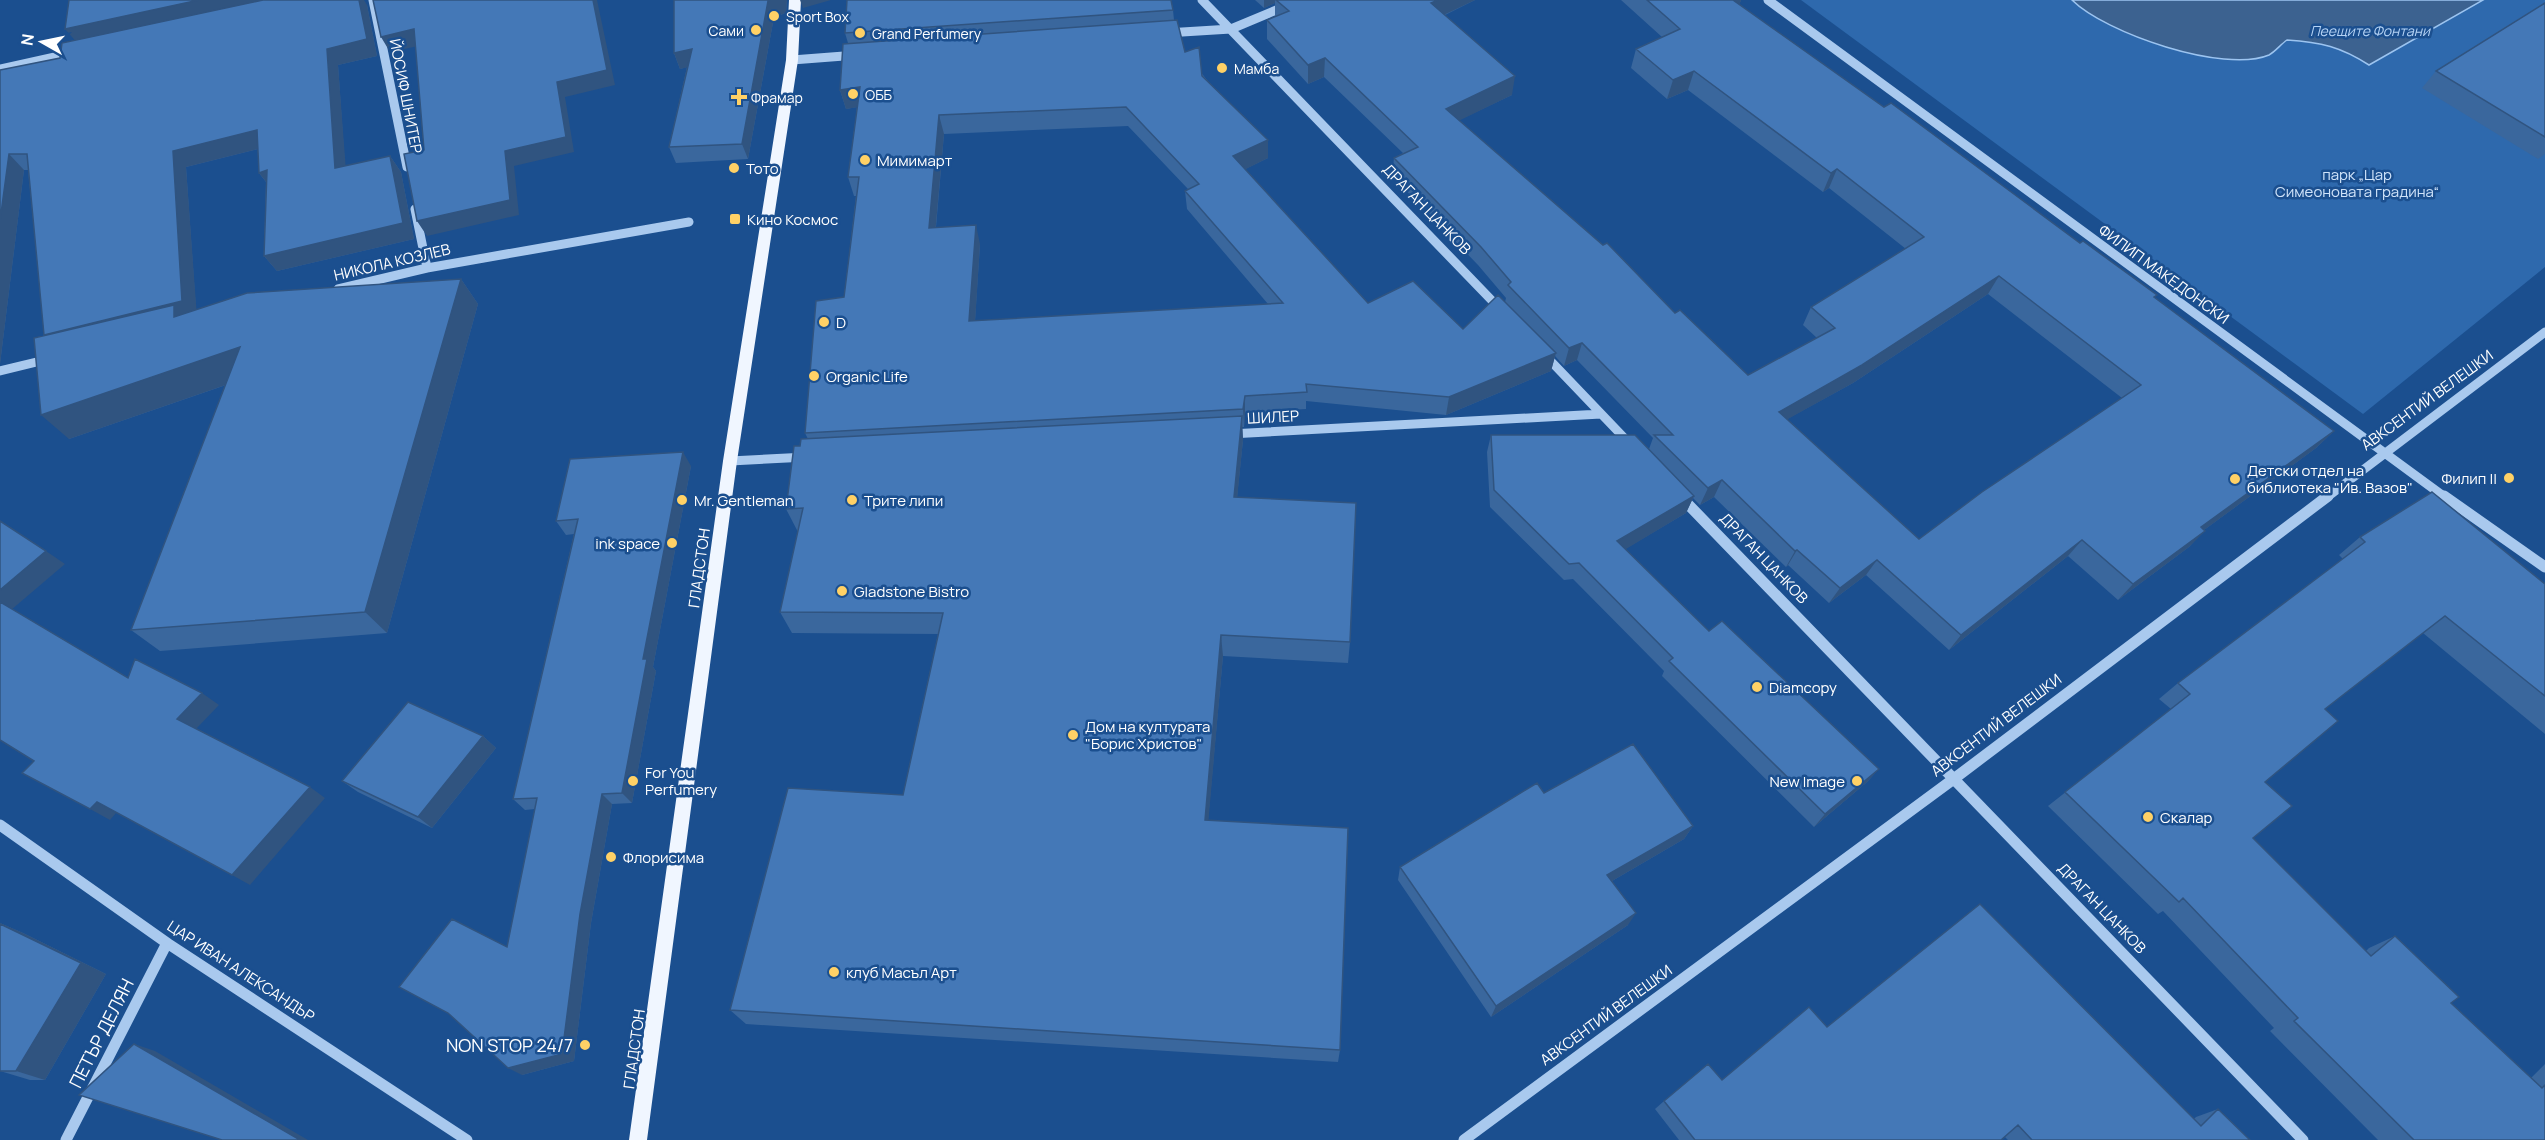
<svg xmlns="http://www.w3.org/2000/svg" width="2545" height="1140" font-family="Manrope,sans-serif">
	<rect width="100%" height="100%" fill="#1b4f8f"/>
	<path fill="#2e69ad" d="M 1801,0 L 2545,0 L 2545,267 L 2363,414 Z"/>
	<path fill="#3c6290" stroke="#9cc4f0" stroke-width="1.5" d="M 2072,0 L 2483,0 L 2369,65 C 2341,47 2321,42 2287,40 C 2281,44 2275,52 2269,55 C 2224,74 2105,33 2072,0 Z"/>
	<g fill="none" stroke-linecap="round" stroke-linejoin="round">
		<path stroke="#a9c9ee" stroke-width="9" d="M 373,0 L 407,167
			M 1202,0 L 1502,311
			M 1768,0 L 2446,498
			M 1166,33 L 1231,29 L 1300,0
			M 792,60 L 857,55
			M 0,69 L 73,53
			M 415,209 L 427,268
			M 338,289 L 427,268 L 689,222
			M 1544,354 L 1631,445
			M 0,371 L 49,359
			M 1230,434 L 1601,414
			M 730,461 L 807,457
			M 2326,498 L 2545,332"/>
		<path stroke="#a9c9ee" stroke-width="11" d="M 2444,496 L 2545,567
			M 1681,497 L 2303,1140
			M 0,825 L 167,943 L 467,1140
			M 66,1140 L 167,943
			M 1464,1140 L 1955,778 L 2328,496"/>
		<path fill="#f0f6ff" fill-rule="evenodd" d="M 789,0 L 801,0 L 798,60 L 737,461 L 647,1140 L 629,1140 L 723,461 L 786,60 Z"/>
	</g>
	<path fill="#3a679d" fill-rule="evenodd" d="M 674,0 L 787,0 L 786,13 L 774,17 L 748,159 L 676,163 L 669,147 L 687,67 L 680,69 L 674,53 Z
		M 1255,0 L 1475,0 L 1445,15 L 1512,95 L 1459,120 L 1675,313 L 1748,375 L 1817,338 L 1803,325 L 1811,307 L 1906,249 L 1829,188 L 1823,192 L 1688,90 L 1667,99 L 1631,68 L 1636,49 L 1662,37 L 1621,0 L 1741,0 L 1739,5 L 2155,298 L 2334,431 L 2316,448 L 2204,530 L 2189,547 L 2118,600 L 2068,556 L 1949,650 L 1866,575 L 1829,603 L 1788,565 L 1786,567 L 1714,497 L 1700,505 L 1693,498 L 1686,513 L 1625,549 L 1709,631 L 1879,769 L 1867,782 L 1814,827 L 1662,676 L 1664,671 L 1573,579 L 1564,580 L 1490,507 L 1487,452 L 1491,435 L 1649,449 L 1653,438 L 1577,360 L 1564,366 L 1555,356 L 1551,371 L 1446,415 L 1306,401 L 1306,409 L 1245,413 L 1244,427 L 1242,427 L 1243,440 L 1237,497 L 1350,642 L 1348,663 L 1223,656 L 1208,820 L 1340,1050 L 1338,1062 L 746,1024 L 730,1010 L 903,795 L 938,634 L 792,633 L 780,612 L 798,532 L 786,509 L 800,446 L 808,439 L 805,433 L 844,297 L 856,196 L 854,196 L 848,177 L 857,107 L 846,109 L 840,90 L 848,43 L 845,33 L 1173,10 L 1174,20 L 1185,52 L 1268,158 L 1245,169 L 1368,303 L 1463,329 L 1505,302 L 1506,298 L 1478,265 L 1392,176 L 1394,158 L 1403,153 L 1324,77 L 1308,84 L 1267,39 L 1267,20 L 1275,17 L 1275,3 L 1264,8 ZM 1128,126 L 1188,189 L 1185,191 L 1187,209 L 1268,304 L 975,321 L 980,244 L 936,227 L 944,134 ZM 1988,294 L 2122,398 L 1919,539 L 1787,419 L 1853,383 Z
		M 2545,3 L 2545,154 L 2538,159 L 2422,88 L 2436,71 Z
		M 367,5 L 377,56 L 338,65 L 345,166 L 390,156 L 401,172 L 414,239 L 277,271 L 264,256 L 266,182 L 259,173 L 258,149 L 186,167 L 196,310 L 461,279 L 478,304 L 387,633 L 160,651 L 131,630 L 226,385 L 69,439 L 45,336 L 28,170 L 24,170 L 0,364 L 0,70 Z
		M 691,466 L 653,667 L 656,671 L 632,803 L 612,804 L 591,923 L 574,1061 L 522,1075 L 535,809 L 525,810 L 513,799 L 574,534 L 566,535 L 556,521 Z
		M 2360,537 L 2545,584 L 2545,734 L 2423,633 L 2325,709 L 2265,782 L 2253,838 L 2366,951 L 2369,948 L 2395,936 L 2451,1003 L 2531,1078 L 2545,1064 L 2545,1140 L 2378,1140 L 2270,1031 L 2274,1028 L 2163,911 L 2158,914 L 2048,806 L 2171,709 L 2159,699 L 2178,683 L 2343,559 L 2339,555 Z
		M 483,736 L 496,748 L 432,828 L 358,792 L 342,781 Z
		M 1544,793 L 1693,826 L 1684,839 L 1612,881 L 1628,925 L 1491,1017 L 1398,880 L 1400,867 Z
		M 0,923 L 23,933 L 106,974 L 45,1080 L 30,1080 L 0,1071 Z
		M 1827,1027 L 2194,1119 L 2196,1117 L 2218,1109 L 2250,1140 L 2008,1140 L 2005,1137 L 2001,1140 L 1679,1140 L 1655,1109 L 1664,1101 L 1722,1080 Z"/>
	<path fill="#305480" d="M 199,0 L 285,0 L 79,45 L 65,29 Z
		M 359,0 L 364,0 L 367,5 L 377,56 L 338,65 L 347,184 L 335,168 L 327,49 Z
		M 593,0 L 597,0 L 615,85 L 565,97 L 574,152 L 514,166 L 519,215 L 427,236 L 417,221 L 505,151 L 557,82 Z
		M 770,0 L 787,0 L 786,13 L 774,17 L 748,159 L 742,144 L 768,1 Z
		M 800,0 L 831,0 L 803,8 Z
		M 1264,0 L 1275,0 L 1275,3 L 1264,8 Z
		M 1438,0 L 1475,0 L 1429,22 L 1431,3 Z
		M 1734,0 L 1741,0 L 1736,15 L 1727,20 Z
		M 414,29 L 423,45 L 390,52 L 381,37 Z
		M 692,49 L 698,65 L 680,69 L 674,53 Z
		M 1325,58 L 1324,77 L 1308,84 L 1308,65 Z
		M 1694,71 L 1688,90 L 1667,99 L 1673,80 Z
		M 1515,76 L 1512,95 L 1444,128 L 1446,109 Z
		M 860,87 L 865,106 L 846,109 L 840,90 Z
		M 939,115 L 944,134 L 934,246 L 929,228 Z
		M 257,130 L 270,146 L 186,167 L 197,317 L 60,350 L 44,335 L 173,151 Z
		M 1268,140 L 1268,158 L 1234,175 L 1233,156 Z
		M 9,154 L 24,170 L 0,364 L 0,221 Z
		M 390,156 L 401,172 L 414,239 L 277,271 L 264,256 Z
		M 1837,169 L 1829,188 L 1823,192 L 1831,173 Z
		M 267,170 L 271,188 L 259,173 Z
		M 976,225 L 980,244 L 974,339 L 969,321 Z
		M 1999,276 L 1988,294 L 1853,383 L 1770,429 L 1779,412 Z
		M 461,279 L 478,304 L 387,633 L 365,612 Z
		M 1582,343 L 1577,360 L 1564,366 L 1569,348 Z
		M 240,347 L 263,372 L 69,439 L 41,415 Z
		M 1556,353 L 1551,371 L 1446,415 L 1449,397 Z
		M 1245,396 L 1245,413 L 1244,427 L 1243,409 Z
		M 1242,416 L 1243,440 L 1235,520 L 1234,497 Z
		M 2334,431 L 2316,448 L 2185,544 L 2201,527 Z
		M 683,452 L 691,466 L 653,667 L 656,671 L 632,803 L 622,793 L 643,659 Z
		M 1722,480 L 1714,497 L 1700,505 L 1708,488 Z
		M 1694,496 L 1686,513 L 1611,558 L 1617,541 Z
		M 2205,531 L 2189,547 L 2118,600 L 2133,584 Z
		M 2082,540 L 2068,556 L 1949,650 L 1961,635 Z
		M 1797,550 L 1788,565 L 1786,567 L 1795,551 Z
		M 46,551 L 65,564 L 11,610 L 0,603 L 0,590 Z
		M 1877,560 L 1866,575 L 1829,603 L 1840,588 Z
		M 1221,635 L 1223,656 L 1207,837 L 1205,820 Z
		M 202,693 L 219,705 L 195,730 L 177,719 Z
		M 483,736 L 496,748 L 432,828 L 418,817 Z
		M 1879,769 L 1867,782 L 1814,827 L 1825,814 Z
		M 310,787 L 325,798 L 250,885 L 232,875 Z
		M 602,794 L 612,804 L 591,923 L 574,1061 L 522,1075 L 508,1068 L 580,914 Z
		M 97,802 L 116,813 L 110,820 L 90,809 Z
		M 1693,826 L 1684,839 L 1600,888 L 1607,875 Z
		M 1636,913 L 1628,925 L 1491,1017 L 1496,1006 Z
		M 0,923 L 23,933 L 106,974 L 45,1080 L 16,1071 Z
		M 134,1044 L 155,1051 L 308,1140 L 300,1140 Z"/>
	<path fill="#4478b7" stroke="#305480" stroke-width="1.5" fill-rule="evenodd" d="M 69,0 L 199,0 L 65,29 Z
		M 263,0 L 359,0 L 367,39 L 327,49 L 335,168 L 390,156 L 403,223 L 264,256 L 267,170 L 259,173 L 257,130 L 173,151 L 182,301 L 44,335 L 27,154 L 9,154 L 0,221 L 0,70 L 60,58 L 62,43 Z
		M 373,0 L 593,0 L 607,70 L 557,82 L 566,137 L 505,151 L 510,200 L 417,221 L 404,154 L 424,150 L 414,29 L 381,37 Z
		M 674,0 L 770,0 L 768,1 L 742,144 L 669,147 L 692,49 L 674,53 Z
		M 847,0 L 1171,0 L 1173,10 L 845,33 Z
		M 1276,0 L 1438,0 L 1431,3 L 1515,76 L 1446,109 L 1603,245 L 1607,243 L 1675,313 L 1680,310 L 1748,375 L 1835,328 L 1811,307 L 1924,237 L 1837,169 L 1831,173 L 1694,71 L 1673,80 L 1636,49 L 1680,29 L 1647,0 L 1734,0 L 1733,0 L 1884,107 L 1891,103 L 2080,243 L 2083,241 L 2157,295 L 2154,297 L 2334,431 L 2201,527 L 2205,531 L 2133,584 L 2082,540 L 1961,635 L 1877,560 L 1840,588 L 1797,550 L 1795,551 L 1722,480 L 1708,488 L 1654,435 L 1673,435 L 1582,343 L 1569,348 L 1508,285 L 1511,282 L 1481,247 L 1394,158 L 1418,147 L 1325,58 L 1308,65 L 1267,20 L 1289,11 ZM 1999,276 L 2141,385 L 1982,492 L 1919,539 L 1779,412 L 1862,365 Z
		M 2545,3 L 2545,137 L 2436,71 Z
		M 1177,20 L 1185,52 L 1199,47 L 1202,76 L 1268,140 L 1233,156 L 1368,303 L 1413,281 L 1463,329 L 1498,295 L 1556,353 L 1449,397 L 1306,384 L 1307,392 L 1245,396 L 1243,409 L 805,433 L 816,301 L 844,297 L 859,177 L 848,177 L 860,87 L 840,90 L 843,44 ZM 1126,107 L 1199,184 L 1185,191 L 1283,303 L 969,321 L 976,225 L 929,228 L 939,115 Z
		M 461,279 L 365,612 L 131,630 L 240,347 L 41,415 L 34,338 L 174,305 L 174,317 L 247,293 Z
		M 1242,416 L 1234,497 L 1356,503 L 1350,642 L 1221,635 L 1205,820 L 1348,828 L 1340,1050 L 730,1010 L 788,788 L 903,795 L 943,613 L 780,612 L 803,508 L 786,509 L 794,446 L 800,446 L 801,439 Z
		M 1491,435 L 1635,435 L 1694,496 L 1617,541 L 1709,631 L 1722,621 L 1879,769 L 1825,814 L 1669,661 L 1673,658 L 1579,563 L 1569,564 L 1494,490 Z
		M 683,452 L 643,659 L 647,659 L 622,793 L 602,794 L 580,914 L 562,1054 L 508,1068 L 448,1013 L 399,987 L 452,919 L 507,947 L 537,798 L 513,799 L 578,519 L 556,521 L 570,459 Z
		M 2432,492 L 2545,584 L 2545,696 L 2445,616 L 2325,709 L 2338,721 L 2265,782 L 2292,806 L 2253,838 L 2371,956 L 2395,936 L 2459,997 L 2451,1003 L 2542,1088 L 2545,1085 L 2545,1140 L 2414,1140 L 2294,1021 L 2298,1018 L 2183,898 L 2179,902 L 2065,792 L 2190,694 L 2178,683 L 2365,542 L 2360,537 Z
		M 0,521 L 46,551 L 0,590 Z
		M 0,602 L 128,678 L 135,659 L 202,693 L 177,719 L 310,787 L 232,875 L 97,802 L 90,809 L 22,773 L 34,761 L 0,740 Z
		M 408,702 L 483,736 L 418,817 L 342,781 Z
		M 1633,744 L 1693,826 L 1607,875 L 1636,913 L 1496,1006 L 1400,867 L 1537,783 L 1544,793 Z
		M 1980,904 L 2201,1126 L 2218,1109 L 2250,1140 L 2032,1140 L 2018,1125 L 2001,1140 L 1695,1140 L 1664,1101 L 1708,1064 L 1722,1080 L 1809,1007 L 1827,1027 Z
		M 0,924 L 81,963 L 16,1071 L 0,1071 Z
		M 134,1044 L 300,1140 L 222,1140 L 79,1095 Z"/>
	<g fill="#ffd166" stroke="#1b4f8f" stroke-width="2">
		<circle cx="774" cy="16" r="6"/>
		<circle cx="756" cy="30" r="6"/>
		<circle cx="860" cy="33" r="6"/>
		<circle cx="1222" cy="68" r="6"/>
		<circle cx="853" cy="94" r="6"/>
		<path d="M736 88h6v6h6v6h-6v6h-6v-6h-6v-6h6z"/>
		<circle cx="865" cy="160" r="6"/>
		<circle cx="734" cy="168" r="6"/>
		<rect x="729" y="213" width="12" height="12" rx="3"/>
		<circle cx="824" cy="322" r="6"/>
		<circle cx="814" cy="376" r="6"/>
		<circle cx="2509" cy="478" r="6"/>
		<circle cx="2235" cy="479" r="6"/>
		<circle cx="682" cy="500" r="6"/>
		<circle cx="852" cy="500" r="6"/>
		<circle cx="672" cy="543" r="6"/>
		<circle cx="842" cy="591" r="6"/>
		<circle cx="1757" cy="687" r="6"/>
		<circle cx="1073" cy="735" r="6"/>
		<circle cx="633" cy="781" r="6"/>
		<circle cx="1857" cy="781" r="6"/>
		<circle cx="2148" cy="817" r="6"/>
		<circle cx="611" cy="857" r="6"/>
		<circle cx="834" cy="972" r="6"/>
		<circle cx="585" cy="1045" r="6"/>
	</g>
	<g text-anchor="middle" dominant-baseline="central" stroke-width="5" stroke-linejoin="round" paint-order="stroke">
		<g font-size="14" fill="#fff" stroke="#1b4f8f" text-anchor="start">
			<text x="786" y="16">Sport Box</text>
			<text x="744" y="30" text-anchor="end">Сами</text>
			<text x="872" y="33">Grand Perfumery</text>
			<text x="1234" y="68">Мамба</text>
			<text x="865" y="94">ОББ</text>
			<text x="751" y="97">Фрамар</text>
		</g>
		<g font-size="14" font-style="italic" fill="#b5d3f5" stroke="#1b4f8f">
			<text x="2370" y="30">Пеещите Фонтани</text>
		</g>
		<g font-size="15" fill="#fff" stroke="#1b4f8f">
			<text transform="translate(406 96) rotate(79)">ЙОСИФ ШНИТЕР</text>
			<text transform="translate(1427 209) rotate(46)">ДРАГАН ЦАНКОВ</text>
			<text transform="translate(392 262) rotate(-13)">НИКОЛА КОЗЛЕВ</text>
			<text transform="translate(2164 274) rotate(36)">ФИЛИП МАКЕДОНСКИ</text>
			<text transform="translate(2427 400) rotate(-36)">АВКСЕНТИЙ ВЕЛЕШКИ</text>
			<text transform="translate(1273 417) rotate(-3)">ШИЛЕР</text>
			<text transform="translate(1764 558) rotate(46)">ДРАГАН ЦАНКОВ</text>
			<text transform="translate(699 568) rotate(-82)">ГЛАДСТОН</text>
			<text transform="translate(1996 725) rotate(-37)">АВКСЕНТИЙ ВЕЛЕШКИ</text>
			<text transform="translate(2102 908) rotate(46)">ДРАГАН ЦАНКОВ</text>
			<text transform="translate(241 971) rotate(33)">ЦАР ИВАН АЛЕКСАНДЪР</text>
			<text transform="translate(1606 1015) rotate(-36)">АВКСЕНТИЙ ВЕЛЕШКИ</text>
			<text transform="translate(634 1049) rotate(-82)">ГЛАДСТОН</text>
		</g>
		<g font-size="15" fill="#fff" stroke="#1b4f8f" text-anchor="start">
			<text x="877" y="160">Мимимарт</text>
			<text x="746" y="168">Тото</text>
			<text x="747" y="219">Кино Космос</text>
			<text x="836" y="322">D</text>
			<text x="826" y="376">Organic Life</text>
			<text x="2247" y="470">Детски отдел на<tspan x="2247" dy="17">библиотека "Ив. Вазов"</tspan></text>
			<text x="2497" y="478" text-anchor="end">Филип ||</text>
			<text x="694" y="500">Mr. Gentleman</text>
			<text x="864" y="500">Трите липи</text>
			<text x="660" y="543" text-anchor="end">ink space</text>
			<text x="854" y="591">Gladstone Bistro</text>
			<text x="1769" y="687">Diamcopy</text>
			<text x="1085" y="726">Дом на културата<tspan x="1085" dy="17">"Борис Христов"</tspan></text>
			<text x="645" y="772">For You<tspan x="645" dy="17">Perfumery</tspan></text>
			<text x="1845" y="781" text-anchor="end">New Image</text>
			<text x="2160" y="817">Скалар</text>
			<text x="623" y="857">Флорисима</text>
			<text x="846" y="972">клуб Масъл Арт</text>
		</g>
		<g font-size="15" fill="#cfe3fa" stroke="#1b4f8f">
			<text x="2357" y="174">парк „Цар<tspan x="2357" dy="17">Симеоновата градина“</tspan></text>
		</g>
		<g font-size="18" fill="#fff" stroke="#1b4f8f">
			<text transform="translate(101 1033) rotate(-63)">ПЕТЪР ДЕЛЯН</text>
		</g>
		<g font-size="18" fill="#fff" stroke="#1b4f8f" text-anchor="end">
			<text x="573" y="1045">NON STOP 24/7</text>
		</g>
	</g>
	<g transform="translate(42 42) rotate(279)" stroke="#1b4f8f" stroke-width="4.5" paint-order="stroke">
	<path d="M0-4.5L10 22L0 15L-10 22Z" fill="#ffffff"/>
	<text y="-9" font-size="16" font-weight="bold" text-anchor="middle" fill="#ffffff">N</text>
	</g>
</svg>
